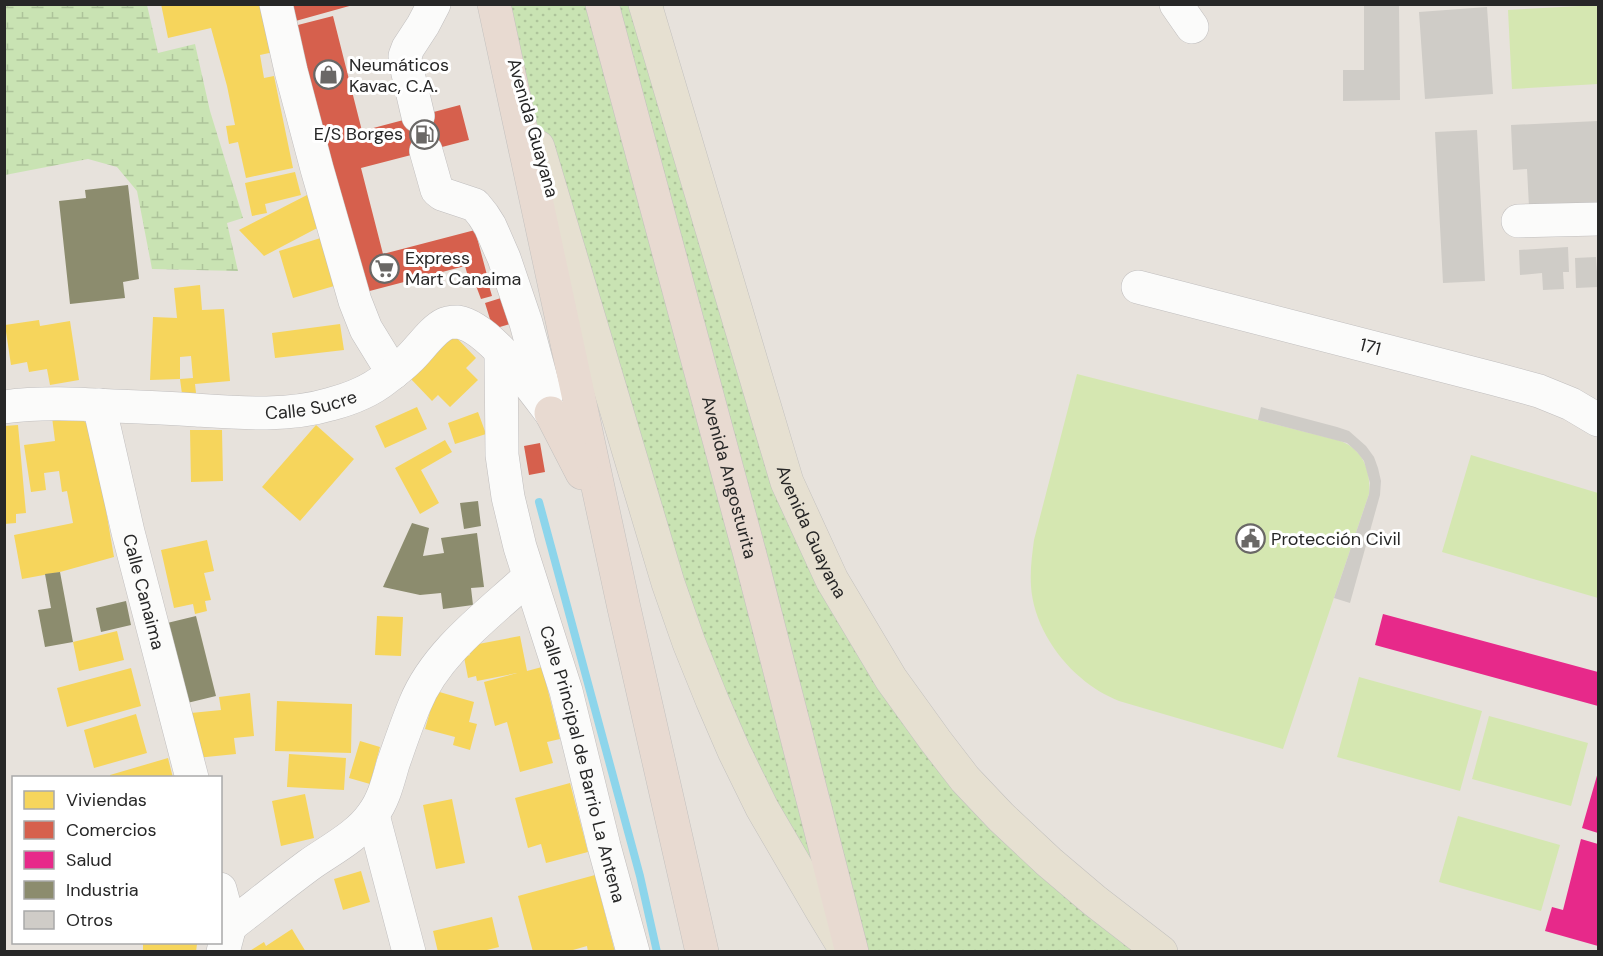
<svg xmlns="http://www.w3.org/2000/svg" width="1603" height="956" font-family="'DM Sans',sans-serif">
	<defs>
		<pattern id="grass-dots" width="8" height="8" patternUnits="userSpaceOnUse" patternTransform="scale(1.5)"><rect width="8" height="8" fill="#c9e3b3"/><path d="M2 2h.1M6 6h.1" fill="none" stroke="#adc39a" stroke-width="1.8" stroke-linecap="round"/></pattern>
		<pattern id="wetland-marsh" width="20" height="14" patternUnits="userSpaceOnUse" patternTransform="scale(1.5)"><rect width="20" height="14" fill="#c9e3b3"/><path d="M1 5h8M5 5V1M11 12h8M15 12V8" fill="none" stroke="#adc39a"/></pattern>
	</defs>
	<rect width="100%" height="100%" fill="#e7e2dc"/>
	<path fill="url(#grass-dots)" d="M 496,5 L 664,5 L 662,12 L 787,482 L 935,740 L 1161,951 L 847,951 L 734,751 Z"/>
	<path fill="url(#wetland-marsh)" d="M 5,4 L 147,5 L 158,53 L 195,44 L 210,111 L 243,218 L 227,223 L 238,271 L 152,269 L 137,191 L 117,167 L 88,159 L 5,175 Z"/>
	<path fill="#d5e7b1" d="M 1598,5 L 1598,84 L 1512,89 L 1508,10 Z
		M 1077,374 L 1329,438 C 1335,439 1342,441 1347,444 C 1365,454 1371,474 1369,494 L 1283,749 L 1119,701 C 1105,695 1092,688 1080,677 C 1054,655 1033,620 1031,586 C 1030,570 1032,555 1034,540 Z
		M 1471,455 L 1598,493 L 1598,598 L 1442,552 Z
		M 1359,677 L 1482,711 L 1460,791 L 1337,757 Z
		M 1489,716 L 1588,743 L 1571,806 L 1472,779 Z
		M 1458,816 L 1560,845 L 1541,911 L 1439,882 Z"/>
	<path fill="#f6d55c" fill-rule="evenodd" d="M 161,4 L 268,4 L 274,52 L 260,55 L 264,78 L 274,76 L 293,168 L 246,178 L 238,142 L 229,144 L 226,126 L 235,125 L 227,86 L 211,28 L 168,38 Z
		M 295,172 L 301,195 L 265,204 L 267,213 L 252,216 L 245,183 Z
		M 307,195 L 323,225 L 264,256 L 239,230 Z
		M 327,236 L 341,284 L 293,298 L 279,251 Z
		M 200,285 L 202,310 L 224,309 L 230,381 L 195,384 L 196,393 L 182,394 L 180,379 L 150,380 L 153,317 L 177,318 L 174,288 ZM 191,356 L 193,378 L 180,379 L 180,357 Z
		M 39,320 L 40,326 L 70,321 L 79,380 L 50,385 L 47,369 L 29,372 L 27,362 L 11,365 L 5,325 Z
		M 340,324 L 344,350 L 275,358 L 272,333 Z
		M 454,335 L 476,358 L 466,368 L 478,380 L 450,407 L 438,395 L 432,401 L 410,378 Z
		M 417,407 L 427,429 L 385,448 L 375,426 Z
		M 478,412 L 486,434 L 455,444 L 448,423 Z
		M 76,414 L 92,428 L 114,557 L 60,572 L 22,579 L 14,535 L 73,523 L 67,491 L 62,492 L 59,471 L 44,473 L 46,490 L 31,492 L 24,445 L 55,441 L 52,417 Z
		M 18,425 L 26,513 L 16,514 L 16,523 L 4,524 L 4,426 Z
		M 316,425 L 354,459 L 300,521 L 262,487 Z
		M 190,430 L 222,430 L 223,481 L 191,482 Z
		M 445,440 L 452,452 L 421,470 L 439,503 L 420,514 L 395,468 Z
		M 207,540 L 214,571 L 204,573 L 211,600 L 205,601 L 207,611 L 195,614 L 193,604 L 174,608 L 161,550 Z
		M 377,616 L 403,617 L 401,656 L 375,655 Z
		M 117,631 L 124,660 L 79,671 L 73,642 Z
		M 520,636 L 527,671 L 542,667 L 560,739 L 547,742 L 553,763 L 520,772 L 507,722 L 495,726 L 484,682 L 517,673 L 477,681 L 476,676 L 468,678 L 464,657 L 470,655 L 468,646 Z
		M 131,668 L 141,706 L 67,727 L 57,688 Z
		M 436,691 L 474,702 L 469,722 L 477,724 L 470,750 L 453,745 L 455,737 L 425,729 Z
		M 250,693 L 254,736 L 234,738 L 236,754 L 196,758 L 191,713 L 221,710 L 219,697 Z
		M 277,701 L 352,704 L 351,753 L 275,751 Z
		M 136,714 L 147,753 L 94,768 L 84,730 Z
		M 360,741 L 380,747 L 370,784 L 349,778 Z
		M 289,754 L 346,758 L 344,790 L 287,787 Z
		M 168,758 L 173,778 L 110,778 L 110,775 Z
		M 570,783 L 588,852 L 546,863 L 541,844 L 528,848 L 515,798 Z
		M 305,794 L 314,838 L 281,846 L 272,801 Z
		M 452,799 L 465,863 L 436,869 L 423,805 Z
		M 361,871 L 370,902 L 343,910 L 334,879 Z
		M 595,875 L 615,952 L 588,952 L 587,946 L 566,952 L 533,952 L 518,896 Z
		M 492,917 L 499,947 L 479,952 L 438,952 L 433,931 Z
		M 292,929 L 306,952 L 248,952 L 264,942 L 266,946 Z
		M 143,942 L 197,944 L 196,952 L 143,952 Z"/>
	<path fill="#d6604d" d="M 287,4 L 353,4 L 353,5 L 292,22 Z
		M 333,16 L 362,131 L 460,105 L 469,140 L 361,168 L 383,254 L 475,230 L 487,275 L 469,280 L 465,266 L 362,293 L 294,26 Z
		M 487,279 L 492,296 L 481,299 L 475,283 Z
		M 501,298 L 510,324 L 493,329 L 485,303 Z
		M 540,443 L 545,472 L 529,475 L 524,446 Z"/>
	<path fill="#e7298a" d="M 1383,614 L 1598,672 L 1598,706 L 1375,645 Z
		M 1598,772 L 1598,833 L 1582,828 Z
		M 1581,839 L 1598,844 L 1598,946 L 1545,931 L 1552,907 L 1563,910 Z"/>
	<path fill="#8c8c6e" d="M 128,185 L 139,279 L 123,282 L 125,298 L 70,304 L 59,201 L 86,198 L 85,190 Z
		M 478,501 L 481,526 L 464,529 L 460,503 Z
		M 412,523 L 429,528 L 423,556 L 444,553 L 441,538 L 477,533 L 484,587 L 471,588 L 473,605 L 443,609 L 441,593 L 420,595 L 383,587 Z
		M 60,572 L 73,642 L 45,647 L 38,610 L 51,608 L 45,574 Z
		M 126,601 L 131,625 L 101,632 L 96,608 Z
		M 196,616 L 216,696 L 183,704 L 163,624 Z"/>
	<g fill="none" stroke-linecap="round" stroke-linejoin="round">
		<path stroke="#8dd5eb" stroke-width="8" d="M 539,502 L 640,876 L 657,952"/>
	</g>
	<path fill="#cfccc7" d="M 1364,4 L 1399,4 L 1400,100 L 1343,101 L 1343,70 L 1364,70 Z
		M 1487,7 L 1493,94 L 1425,99 L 1419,12 Z
		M 1598,121 L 1598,204 L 1529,207 L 1527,169 L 1513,170 L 1511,125 Z
		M 1477,130 L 1485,281 L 1443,283 L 1435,132 Z
		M 1568,247 L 1569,272 L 1563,272 L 1564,289 L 1543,290 L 1542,273 L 1520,275 L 1519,250 Z
		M 1596,257 L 1598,287 L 1576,288 L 1575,258 Z
		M 1261,407 L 1337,427 L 1349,431 L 1366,446 L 1374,457 L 1378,468 L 1381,481 L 1380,495 L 1350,603 L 1334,598 L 1369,494 L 1370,483 L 1364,461 L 1357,452 L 1347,443 L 1258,420 Z"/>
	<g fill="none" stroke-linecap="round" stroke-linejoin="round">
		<defs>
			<g id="minor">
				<path d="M 276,4 L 291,71 L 317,169 L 355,301 L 366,329 L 393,373"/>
				<path d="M 1176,4 L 1192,27"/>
				<path d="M 418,116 L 406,65 L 405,56 L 408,48 L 423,25 L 434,4"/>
				<path d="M 426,151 L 437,190 L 442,194 L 475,205 L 483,215 L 490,226 L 504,258 L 526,323 L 546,397"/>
				<path d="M 1518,221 L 1598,219"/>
				<path id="s1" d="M 1138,287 L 1495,379 L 1539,391 L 1571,404 L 1598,420"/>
				<path id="s2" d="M 501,353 L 502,455 L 508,497 L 520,547 L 566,691 L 604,846 L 633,952"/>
				<path id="s3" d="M 99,405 L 128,532 L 192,778"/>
				<path id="s4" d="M 4,407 C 41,402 77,404 114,406 C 141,407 168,408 196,410 C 240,413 288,417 331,404 C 350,399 370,391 385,379 C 393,373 402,366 409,359 C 420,349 432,330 445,324 C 448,322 455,322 458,322 C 489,327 532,388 551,413"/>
				<path d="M 373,815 L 409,952"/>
				<path d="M 220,889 L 230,926 L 223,952"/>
				<path d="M 230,926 C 256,906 282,885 309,865 C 330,850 358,836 373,814 C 384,799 388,781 393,764 C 400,744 407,723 415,704 C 436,652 489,614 529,577"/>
			</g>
			<g id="major">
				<path id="s5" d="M 645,4 L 787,482 L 832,580 L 891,679 L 935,740 L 965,779 L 1001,817 L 1049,862 L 1095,901 L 1161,952"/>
				<path d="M 538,147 L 668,583 L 689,643 L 712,700 L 734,751 L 762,808 L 822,911 L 847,952"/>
			</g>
			<g id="highway">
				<path d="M 494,4 L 624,608 L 702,952"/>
				<path id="s6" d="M 602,4 L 753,566 L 852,952"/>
				<path d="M 551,413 L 582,473"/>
			</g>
		</defs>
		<use href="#minor" stroke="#c0bebe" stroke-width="34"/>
		<use href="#major" stroke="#c3c1bf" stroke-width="34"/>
		<use href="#highway" stroke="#c3c1bf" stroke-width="34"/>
		<use href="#minor" stroke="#fbfbfa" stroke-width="33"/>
		<use href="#major" stroke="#e6e0d1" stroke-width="33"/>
		<use href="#highway" stroke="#e8dad1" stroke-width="33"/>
	</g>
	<defs>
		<symbol id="shop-ring" viewBox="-11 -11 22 22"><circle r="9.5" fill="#fff" stroke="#6a6866" stroke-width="1.5"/><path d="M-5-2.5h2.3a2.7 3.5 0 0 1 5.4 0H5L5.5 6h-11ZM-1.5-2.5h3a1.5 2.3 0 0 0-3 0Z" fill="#6a6866"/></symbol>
		<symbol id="fuel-ring" viewBox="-11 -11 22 22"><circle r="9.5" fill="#fff" stroke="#6a6866" stroke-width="1.5"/><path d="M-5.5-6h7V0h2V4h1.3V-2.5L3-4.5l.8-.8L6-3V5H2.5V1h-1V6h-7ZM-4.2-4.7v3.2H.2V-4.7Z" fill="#6a6866"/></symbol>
		<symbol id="supermarket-ring" viewBox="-11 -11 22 22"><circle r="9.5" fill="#fff" stroke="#6a6866" stroke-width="1.5"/><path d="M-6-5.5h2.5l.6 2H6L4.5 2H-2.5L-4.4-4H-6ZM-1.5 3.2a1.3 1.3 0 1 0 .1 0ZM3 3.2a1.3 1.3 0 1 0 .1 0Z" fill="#6a6866"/></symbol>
		<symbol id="civic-ring" viewBox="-11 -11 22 22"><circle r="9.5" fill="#fff" stroke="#6a6866" stroke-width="1.5"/><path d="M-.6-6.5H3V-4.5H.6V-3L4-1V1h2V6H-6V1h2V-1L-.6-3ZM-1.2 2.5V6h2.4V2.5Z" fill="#6a6866"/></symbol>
	</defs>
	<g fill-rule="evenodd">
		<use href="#shop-ring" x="312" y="58" width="33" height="33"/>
		<use href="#fuel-ring" x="408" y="118" width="33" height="33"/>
		<use href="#supermarket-ring" x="368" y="252" width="33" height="33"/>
		<use href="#civic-ring" x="1234" y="522" width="33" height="33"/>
	</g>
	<g text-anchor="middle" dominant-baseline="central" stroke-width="6" stroke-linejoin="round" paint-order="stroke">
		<g font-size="18" fill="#272727" stroke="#fff" text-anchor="start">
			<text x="349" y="65">Neumáticos<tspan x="349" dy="21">Kavac, C.A.</tspan></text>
			<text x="403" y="134" text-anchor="end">E/S Borges</text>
			<text x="405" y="258">Express<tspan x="405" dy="21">Mart Canaima</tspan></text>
			<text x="1271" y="539">Protección Civil</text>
		</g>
		<g font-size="18" fill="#272727" stroke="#fff">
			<text transform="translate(533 128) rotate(74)">Avenida Guayana</text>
			<text stroke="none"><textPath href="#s1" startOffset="240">171</textPath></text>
			<text stroke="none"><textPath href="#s4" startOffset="308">Calle Sucre</textPath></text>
			<text stroke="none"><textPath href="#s6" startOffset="490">Avenida Angosturita</textPath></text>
			<text stroke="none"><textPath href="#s5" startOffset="554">Avenida Guayana</textPath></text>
			<text stroke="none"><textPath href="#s3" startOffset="192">Calle Canaima</textPath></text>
			<text stroke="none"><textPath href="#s2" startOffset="422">Calle Principal de Barrio La Antena</textPath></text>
		</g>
	</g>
	<rect width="1603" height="956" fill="none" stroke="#272727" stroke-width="12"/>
	<rect x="12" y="776" width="210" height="168" fill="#ffffff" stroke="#a9a9a9" stroke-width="1.5"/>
	<rect x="24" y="791" width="30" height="18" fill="#f6d55c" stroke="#a9a9a9" stroke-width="1.5"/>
	<text x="66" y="806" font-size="18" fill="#272727">Viviendas</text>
	<rect x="24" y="821" width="30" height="18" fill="#d6604d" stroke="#a9a9a9" stroke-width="1.5"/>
	<text x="66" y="836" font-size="18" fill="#272727">Comercios</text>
	<rect x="24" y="851" width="30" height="18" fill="#e7298a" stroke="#a9a9a9" stroke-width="1.5"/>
	<text x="66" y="866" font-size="18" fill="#272727">Salud</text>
	<rect x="24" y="881" width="30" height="18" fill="#8c8c6e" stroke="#a9a9a9" stroke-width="1.5"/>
	<text x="66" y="896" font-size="18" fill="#272727">Industria</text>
	<rect x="24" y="911" width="30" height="18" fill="#cfccc7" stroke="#a9a9a9" stroke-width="1.5"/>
	<text x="66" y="926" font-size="18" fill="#272727">Otros</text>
</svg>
